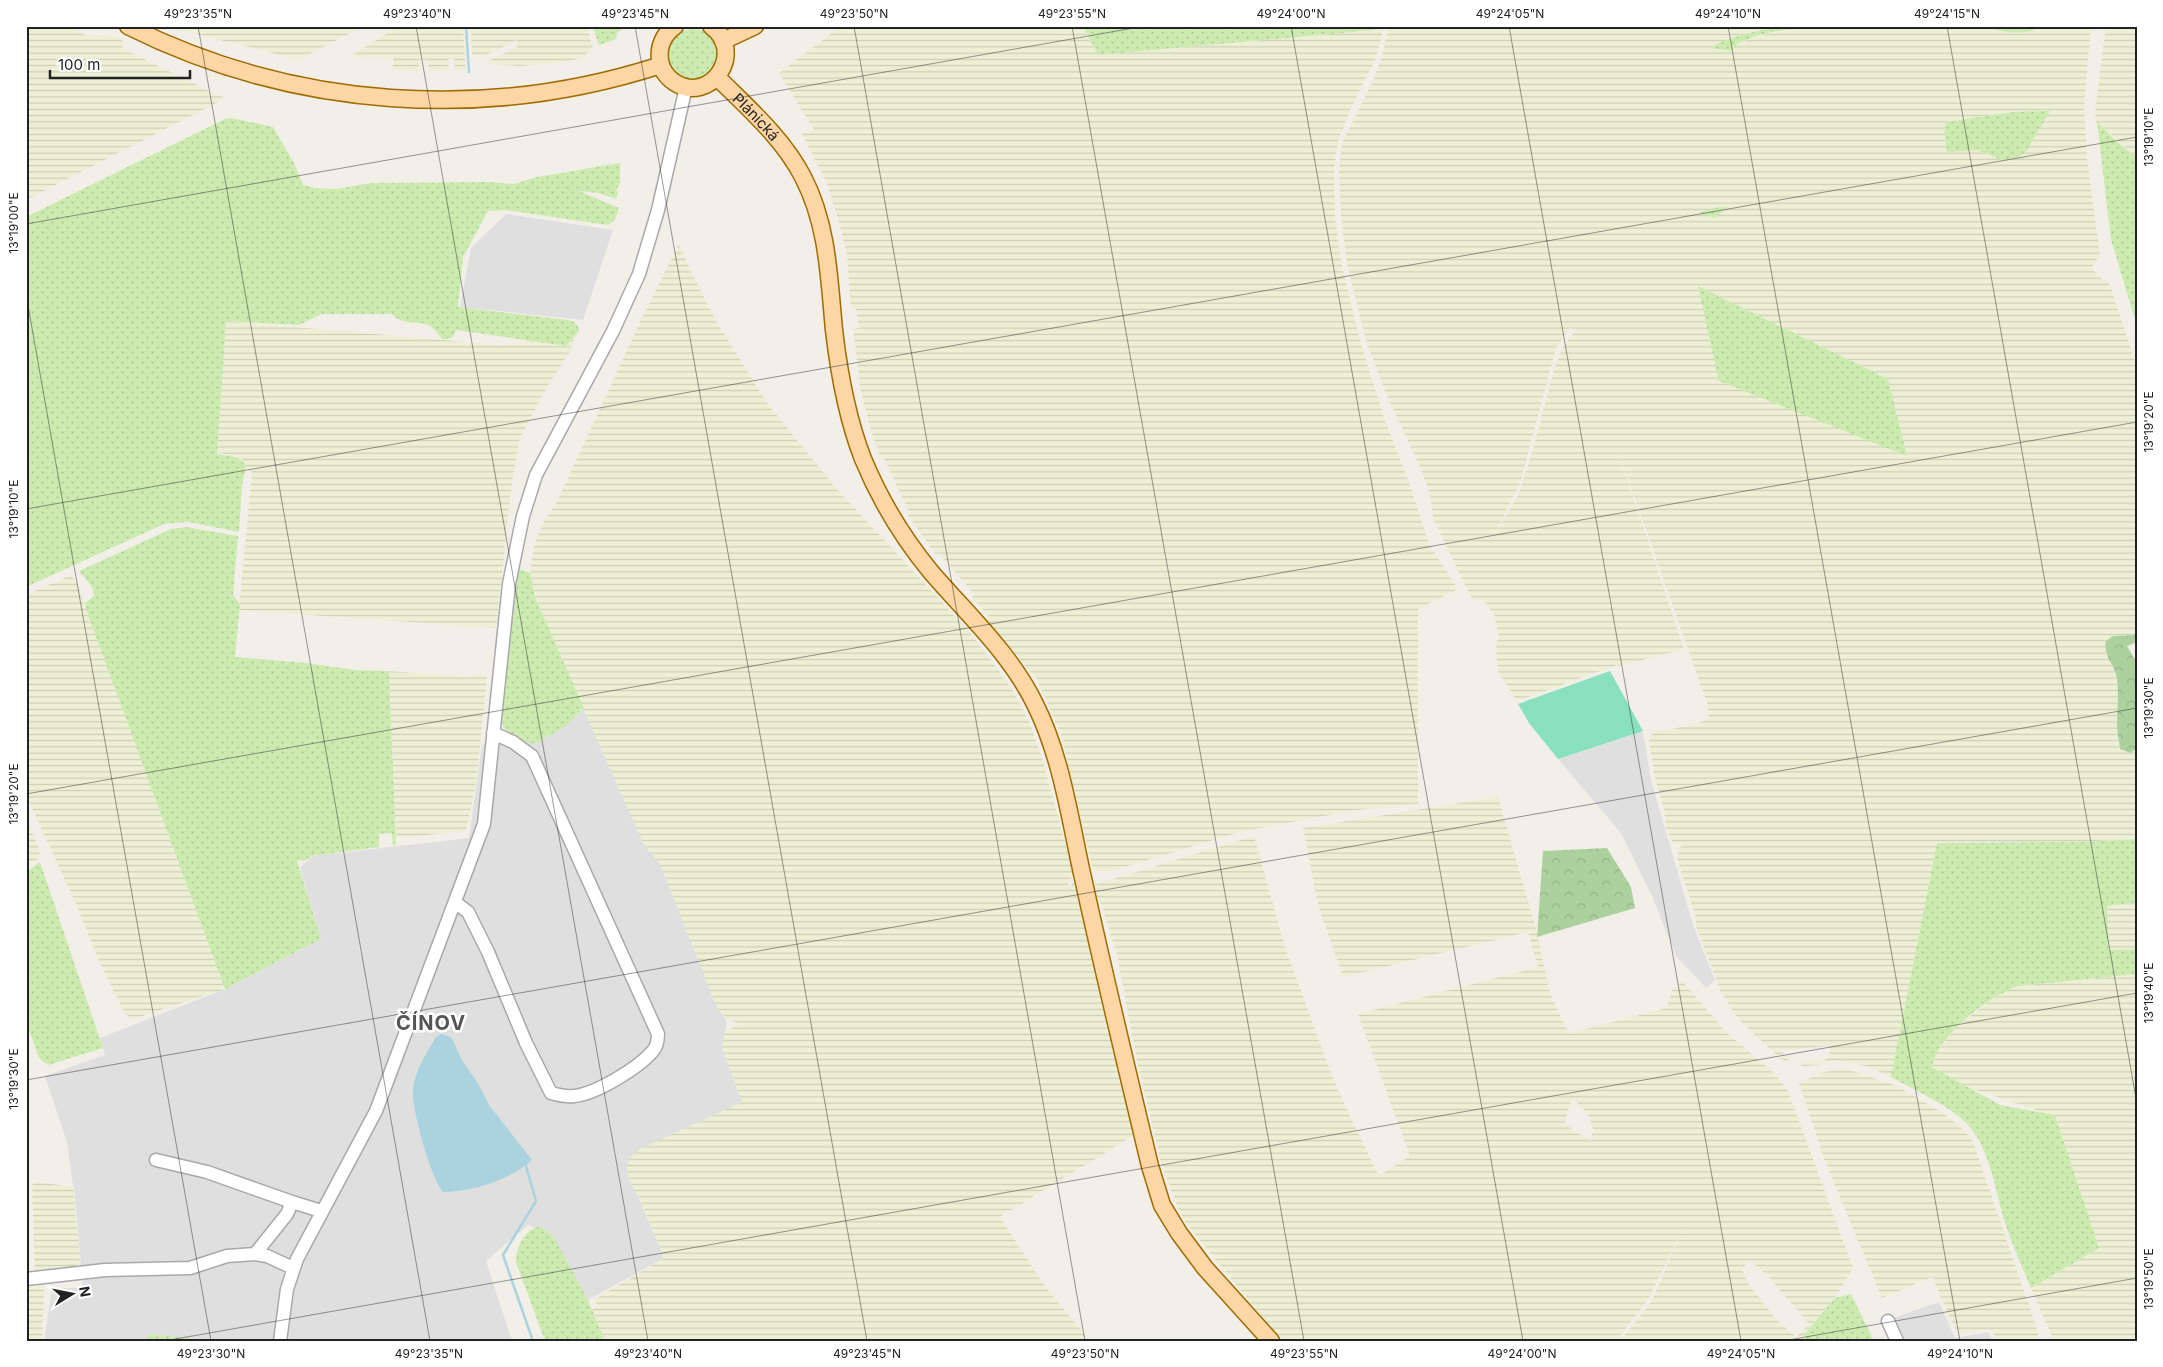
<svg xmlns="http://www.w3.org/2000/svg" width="2163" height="1367" font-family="Inter,sans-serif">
	<defs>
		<pattern id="farmland-rules" width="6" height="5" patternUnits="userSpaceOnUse" patternTransform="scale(1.25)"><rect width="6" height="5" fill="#eef0d5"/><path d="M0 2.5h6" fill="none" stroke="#ccceb7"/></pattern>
		<pattern id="grass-dots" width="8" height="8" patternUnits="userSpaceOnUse" patternTransform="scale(1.25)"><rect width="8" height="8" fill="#cdebb0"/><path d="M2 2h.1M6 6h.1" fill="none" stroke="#b0c997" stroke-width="1.8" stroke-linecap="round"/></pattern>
		<pattern id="forest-crowns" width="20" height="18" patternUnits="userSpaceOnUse" patternTransform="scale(1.25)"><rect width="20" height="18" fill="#add19e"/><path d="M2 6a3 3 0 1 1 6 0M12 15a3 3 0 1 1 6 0" fill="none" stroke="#95b388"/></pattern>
	</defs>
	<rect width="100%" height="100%" fill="#f2efe9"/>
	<path fill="#e0dfdf" d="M 506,214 L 613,230 L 583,320 L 460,307 L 471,248 Z
		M 584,708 L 644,844 L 660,864 L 680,910 L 714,1000 L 727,1022 L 722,1048 L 742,1102 L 689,1128 L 637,1194 L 664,1258 L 588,1300 L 552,1235 L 540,1226 L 535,1228 L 528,1225 L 486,1261 L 512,1341 L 216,1341 L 149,1334 L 147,1341 L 44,1341 L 52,1288 L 83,1288 L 74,1187 L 73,1186 L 67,1142 L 45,1076 L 105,1055 L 100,1038 L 225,989 L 321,939 L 300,868 L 312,856 L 469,838 L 482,745 L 511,736 L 534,744 L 577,716 Z
		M 1643,731 L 1651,780 L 1693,925 L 1715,980 L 1706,988 L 1676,956 L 1653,898 L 1621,833 L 1558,759 Z
		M 1939,1302 L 1955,1338 L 1988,1332 L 1992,1341 L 1888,1341 L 1893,1318 Z"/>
	<path fill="url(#farmland-rules)" fill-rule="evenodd" d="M 26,26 L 69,26 L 85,35 L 113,36 L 125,42 L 122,48 L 217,95 L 226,98 L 26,200 Z
		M 165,26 L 364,26 L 304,57 L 296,59 Z
		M 399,26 L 463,26 L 466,70 L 455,70 L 454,58 L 448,59 L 449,70 L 429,71 L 428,60 L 420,59 L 418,71 L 392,70 L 394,58 L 349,57 Z
		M 471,26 L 587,26 L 593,49 L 587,52 L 587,57 L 558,63 L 519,66 L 488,64 L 488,61 L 517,47 L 517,40 L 486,55 L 472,56 Z
		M 841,26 L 1083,26 L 1098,55 L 1374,30 L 1377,26 L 1384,26 L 1376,58 L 1351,108 L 1338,141 L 1334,169 L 1335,217 L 1342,266 L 1359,337 L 1385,421 L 1409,482 L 1429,544 L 1458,589 L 1418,609 L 1418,804 L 1357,810 L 1243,831 L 1111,871 L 1096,871 L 1092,865 L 1084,833 L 1062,737 L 1035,675 L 1031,673 L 984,618 L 989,616 L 972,597 L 975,595 L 939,553 L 936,555 L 908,515 L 910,514 L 884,458 L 881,459 L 871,431 L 861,392 L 853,329 L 859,328 L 856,307 L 851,308 L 847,255 L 840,226 L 827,183 L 802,134 L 814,130 L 779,73 Z
		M 1389,26 L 1783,26 L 1724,41 L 1714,50 L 1723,49 L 1757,36 L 1789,29 L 1813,26 L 1983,26 L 1998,31 L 2034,30 L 2035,26 L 2091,26 L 2084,106 L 2087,158 L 2100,256 L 2093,264 L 2093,269 L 2097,275 L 2110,285 L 2137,368 L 2137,635 L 2113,636 L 2106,653 L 2115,673 L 2118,690 L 2117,736 L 2120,749 L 2134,751 L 2137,748 L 2137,838 L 2084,842 L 1912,842 L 1937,843 L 1891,1077 L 1866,1066 L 1834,1060 L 1819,1065 L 1804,1066 L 1781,1059 L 1738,1019 L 1721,992 L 1697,929 L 1695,915 L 1677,858 L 1679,848 L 1682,846 L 1673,843 L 1666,828 L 1664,809 L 1654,774 L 1649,741 L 1653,733 L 1695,724 L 1709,719 L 1708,706 L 1614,439 L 1684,649 L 1619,666 L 1617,665 L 1517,701 L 1498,672 L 1496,646 L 1499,636 L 1494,614 L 1481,598 L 1473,601 L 1434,521 L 1430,494 L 1421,469 L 1384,389 L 1365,337 L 1347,263 L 1341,216 L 1339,170 L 1342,143 L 1373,81 L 1381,59 ZM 2038,111 L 2049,111 L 2002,160 L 1977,150 L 1946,122 L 2014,112 ZM 1698,286 L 1888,379 L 1906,456 ZM 1570,328 L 1576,330 L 1563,347 L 1554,369 L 1534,446 L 1519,493 L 1493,538 L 1520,483 L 1556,348 ZM 1829,1046 L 1830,1053 L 1825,1060 L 1814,1062 L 1795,1063 L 1787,1059 L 1781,1050 Z
		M 2106,26 L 2137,26 L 2137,157 L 2097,122 L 2097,128 L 2095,113 Z
		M 679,244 L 692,274 L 715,319 L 767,403 L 834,486 L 967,629 L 997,668 L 1013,691 L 1029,721 L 1042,758 L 1072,868 L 1072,877 L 1067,887 L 1074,883 L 1133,1133 L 1131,1137 L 1000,1217 L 1044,1285 L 1090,1341 L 605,1341 L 592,1310 L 596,1305 L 595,1299 L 664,1258 L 643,1206 L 629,1179 L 626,1167 L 631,1157 L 640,1149 L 742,1102 L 722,1048 L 725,1031 L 743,1023 L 740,1024 L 727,1019 L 717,1008 L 660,864 L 644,845 L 543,618 L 535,598 L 530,573 L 534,546 L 542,526 L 549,513 L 556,504 L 640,322 Z
		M 226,321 L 502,345 L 531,341 L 566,346 L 576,335 L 569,353 L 547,387 L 520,438 L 512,481 L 496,628 L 239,610 L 252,472 L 245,468 L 246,465 L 242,459 L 217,452 Z
		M 71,575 L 77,583 L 225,989 L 133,1019 L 125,1014 L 99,961 L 76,904 L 26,795 L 26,595 Z
		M 389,671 L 472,677 L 473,675 L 487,675 L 477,778 L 466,831 L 396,838 Z
		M 1498,797 L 1536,929 L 1550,993 L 1566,1028 L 1571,1033 L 1667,1008 L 1673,988 L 1683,982 L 1727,1033 L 1774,1073 L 1788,1091 L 1853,1268 L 1835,1298 L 1804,1335 L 1807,1341 L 1620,1341 L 1652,1301 L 1682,1230 L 1649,1298 L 1616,1341 L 1282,1341 L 1189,1227 L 1180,1213 L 1162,1166 L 1138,1065 L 1117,955 L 1102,906 L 1095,895 L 1094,885 L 1254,836 L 1284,944 L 1329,1068 L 1341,1097 L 1379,1176 L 1410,1156 L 1358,1014 L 1538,967 L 1528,932 L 1343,977 L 1318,905 L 1303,828 ZM 1573,1098 L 1588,1114 L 1593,1128 L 1591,1141 L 1566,1125 L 1565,1119 ZM 1749,1260 L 1768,1276 L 1809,1324 L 1796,1337 L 1776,1319 L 1749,1285 L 1742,1270 Z
		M 26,819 L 40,850 L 38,859 L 26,866 Z
		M 2137,903 L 2137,949 L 2109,950 L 2107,906 Z
		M 2137,974 L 2137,1341 L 2054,1341 L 2031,1288 L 2099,1248 L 2055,1116 L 1964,1086 L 1932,1067 L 1935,1054 L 1954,1029 L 2001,992 L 2018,986 Z
		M 1847,1069 L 1897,1086 L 1946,1115 L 1966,1132 L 1973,1142 L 2038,1332 L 2038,1341 L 1997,1341 L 1992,1331 L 1985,1330 L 1961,1333 L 1955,1329 L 1932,1277 L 1882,1298 L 1825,1161 L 1799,1083 L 1824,1072 Z
		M 37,1182 L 74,1187 L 75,1210 L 80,1258 L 79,1264 L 72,1268 L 35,1274 L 32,1185 Z
		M 44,1286 L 42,1341 L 26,1341 L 26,1287 Z"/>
	<path fill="url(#grass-dots)" d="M 598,26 L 626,26 L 617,33 L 616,39 L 599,45 L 593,28 Z
		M 1083,26 L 1377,26 L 1374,30 L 1098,55 Z
		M 1813,26 C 1788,29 1761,32 1739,43 C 1735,45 1735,49 1731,51 L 1711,48 C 1720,39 1764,29 1778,27 C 1789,25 1801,26 1813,26 Z
		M 1983,26 L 2035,26 L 2033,31 C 2015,34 2000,32 1983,26 Z
		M668 54a25 25 0 1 1 50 0a25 25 0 1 1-50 0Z
		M 2038,111 L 2050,111 L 2027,150 L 2019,157 L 2002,160 L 1977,150 L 1947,152 L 1944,128 L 1946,122 L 2014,112 Z
		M 232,118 L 273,127 L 294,163 L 303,185 L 315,188 L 336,189 L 371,183 L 489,182 L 514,184 L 537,177 L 620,163 L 620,183 L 616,191 L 618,192 L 616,199 L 598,193 L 579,191 L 619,208 L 615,220 L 608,225 L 505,210 L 488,211 L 463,257 L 458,307 L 568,320 C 575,322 578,323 579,331 L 566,346 L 456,330 L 453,337 L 443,340 C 439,335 432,325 425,324 C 412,321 402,325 392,314 L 322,314 L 299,325 L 226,321 L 217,454 C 228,456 238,455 246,465 L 242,485 L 239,532 L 188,522 L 164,524 L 26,587 L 26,217 L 225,119 Z
		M 2097,121 L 2117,142 L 2137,157 L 2137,326 L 2111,240 Z
		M 1727,207 L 1715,218 L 1699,213 L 1713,208 Z
		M 1698,286 L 1888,379 L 1907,456 L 1719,381 Z
		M 186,527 L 238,536 L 233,595 L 240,604 L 235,657 L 307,663 L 355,670 L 389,671 L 396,845 L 393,846 L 392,833 L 379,834 L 379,847 L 312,856 L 304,861 L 299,860 L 297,861 L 321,939 L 225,989 L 87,612 L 85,603 L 94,596 L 92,587 L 79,571 L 171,529 Z
		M 518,568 L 530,573 L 535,598 L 584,708 L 566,726 L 534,744 C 519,740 507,739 502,723 L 513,598 Z
		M 2137,839 L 2137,903 L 2107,906 L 2109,950 L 2137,949 L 2137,974 L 2018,986 C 1988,997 1937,1035 1932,1067 L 2000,1105 L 2055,1115 L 2099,1248 L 2031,1288 C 2022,1266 2012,1245 2005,1223 C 1996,1193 1990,1150 1969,1126 C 1953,1107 1914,1090 1891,1077 L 1937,843 L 2084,842 Z
		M 40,862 L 103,1048 L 48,1065 L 39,1058 L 26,1021 L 26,872 Z
		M 540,1226 L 552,1235 L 556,1241 L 588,1300 L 605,1341 L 545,1341 L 516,1262 C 516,1247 524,1230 540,1226 Z
		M 1851,1294 L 1874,1341 L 1807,1341 L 1804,1335 L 1835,1298 Z
		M 149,1334 L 216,1341 L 147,1341 Z"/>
	<path fill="url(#forest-crowns)" d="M 2137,635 L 2137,642 L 2127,646 L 2137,663 L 2137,748 L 2131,753 L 2120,749 L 2119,742 C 2114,720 2121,697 2116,675 C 2113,663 2103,655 2106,641 L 2113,636 Z
		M 1607,848 L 1631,887 L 1635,908 L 1537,937 L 1543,851 Z"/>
	<path fill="#88e0be" d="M 1610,671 L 1643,731 L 1558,759 L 1529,723 L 1518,704 Z"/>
	<path fill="#aad3df" d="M 441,1034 L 451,1037 L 462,1060 L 479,1085 L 489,1105 L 532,1160 C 510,1180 473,1192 443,1192 C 431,1178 411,1108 413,1090 C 414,1071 427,1053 436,1037 Z"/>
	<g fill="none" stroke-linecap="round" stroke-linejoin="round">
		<path stroke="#aad3df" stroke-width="2.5" d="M 466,26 L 469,72
			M 526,1166 L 536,1201 L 503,1255 L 533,1341"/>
		<defs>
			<path id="minor" d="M 456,903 L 468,912 L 488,952 L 526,1043 L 551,1093 C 558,1095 567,1097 574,1096 C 596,1094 638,1068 652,1052 C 657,1047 658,1040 658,1034 L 532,756 L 513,742 L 493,733
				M 156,1160 L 207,1172 L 292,1202
				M 255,1254 L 267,1256 L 293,1268
				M 26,1279 L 105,1270 L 190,1268 L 227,1256 L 255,1254 L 287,1214 L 292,1202 L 321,1211
				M 1888,1321 L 1897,1341
				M 280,1341 L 287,1289 L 297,1259 L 376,1111 L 484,824 L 509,584 L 523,516 L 536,475 L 613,331 L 639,274 L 658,210 L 686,87"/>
			<g id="major">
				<path d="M 128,26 C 294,109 485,122 661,65"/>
				<path d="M 675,26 C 664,34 658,46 660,60 C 661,69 667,77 674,82 C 710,106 747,52 711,26"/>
				<path d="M 723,41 L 755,26"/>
				<path id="s1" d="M 717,77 C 748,108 783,138 803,177 C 828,225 829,278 834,330 C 839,373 847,418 863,459 C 880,500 903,538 931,572 C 968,615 1010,653 1035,704 C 1062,758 1070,820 1083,878 C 1104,974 1127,1070 1150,1166 L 1162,1205 L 1179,1233 L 1205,1268 L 1271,1341"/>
			</g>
		</defs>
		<use href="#minor" stroke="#a9a9a9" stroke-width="15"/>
		<use href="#major" stroke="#a06b00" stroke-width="19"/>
		<use href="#minor" stroke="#fff" stroke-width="12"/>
		<use href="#major" stroke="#fcd6a4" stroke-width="16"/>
	</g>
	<path fill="none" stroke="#222" stroke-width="1" stroke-opacity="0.45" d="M 198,26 L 430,1341M 416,26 L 648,1341M 635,26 L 867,1341M 854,26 L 1085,1341M 1072,26 L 1304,1341M 1291,26 L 1523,1341M 1509,26 L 1741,1341M 1728,26 L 1960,1341M 1947,26 L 2137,1104M 26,224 L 1145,26M 26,294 L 211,1341M 26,509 L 2137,137M 26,794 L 2137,422M 26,1080 L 2137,708M 164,1341 L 2137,993M 1783,1341 L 2137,1278"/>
	<g text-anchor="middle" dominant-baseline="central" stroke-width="5" stroke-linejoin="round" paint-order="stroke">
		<g font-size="15" fill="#222" stroke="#fff">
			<text stroke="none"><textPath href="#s1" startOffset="56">Plánická</textPath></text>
		</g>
		<g font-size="20" font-weight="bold" letter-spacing="1" fill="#555" stroke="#fff">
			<text x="431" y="1023">ČÍNOV</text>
		</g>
	</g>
	<rect width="2163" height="1367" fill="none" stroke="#ffffff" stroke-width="55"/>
	<g transform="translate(72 1294) rotate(80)" stroke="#ffffff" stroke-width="4" paint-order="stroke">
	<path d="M0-4L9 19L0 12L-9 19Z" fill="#222222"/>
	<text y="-8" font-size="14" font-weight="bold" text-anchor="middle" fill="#222222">N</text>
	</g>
	<path d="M50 70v8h140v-8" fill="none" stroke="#222222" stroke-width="2.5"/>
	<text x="58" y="70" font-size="15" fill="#222222" stroke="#ffffff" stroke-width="4" paint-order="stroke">100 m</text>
	<rect x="28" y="28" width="2108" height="1312" fill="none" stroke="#222" stroke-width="2"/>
	<g font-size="12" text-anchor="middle" fill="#222">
		<text x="198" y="18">49°23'35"N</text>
		<text x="417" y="18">49°23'40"N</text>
		<text x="635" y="18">49°23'45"N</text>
		<text x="854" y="18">49°23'50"N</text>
		<text x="1072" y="18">49°23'55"N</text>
		<text x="1291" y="18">49°24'00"N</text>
		<text x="1510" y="18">49°24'05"N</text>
		<text x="1728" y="18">49°24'10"N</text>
		<text x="1947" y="18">49°24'15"N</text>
		<text transform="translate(2149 137) rotate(-90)" y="4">13°19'10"E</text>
		<text transform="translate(14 223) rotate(-90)" y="4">13°19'00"E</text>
		<text transform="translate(2149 422) rotate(-90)" y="4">13°19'20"E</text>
		<text transform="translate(14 509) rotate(-90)" y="4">13°19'10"E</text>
		<text transform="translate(2149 708) rotate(-90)" y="4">13°19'30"E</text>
		<text transform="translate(14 794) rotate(-90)" y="4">13°19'20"E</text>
		<text transform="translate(2149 993) rotate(-90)" y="4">13°19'40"E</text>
		<text transform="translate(14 1079) rotate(-90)" y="4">13°19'30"E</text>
		<text transform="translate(2149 1279) rotate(-90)" y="4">13°19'50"E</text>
		<text x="211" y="1358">49°23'30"N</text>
		<text x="429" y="1358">49°23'35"N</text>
		<text x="648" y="1358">49°23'40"N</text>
		<text x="867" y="1358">49°23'45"N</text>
		<text x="1085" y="1358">49°23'50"N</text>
		<text x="1304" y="1358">49°23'55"N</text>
		<text x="1522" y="1358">49°24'00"N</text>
		<text x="1741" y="1358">49°24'05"N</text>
		<text x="1960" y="1358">49°24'10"N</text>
	</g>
</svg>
